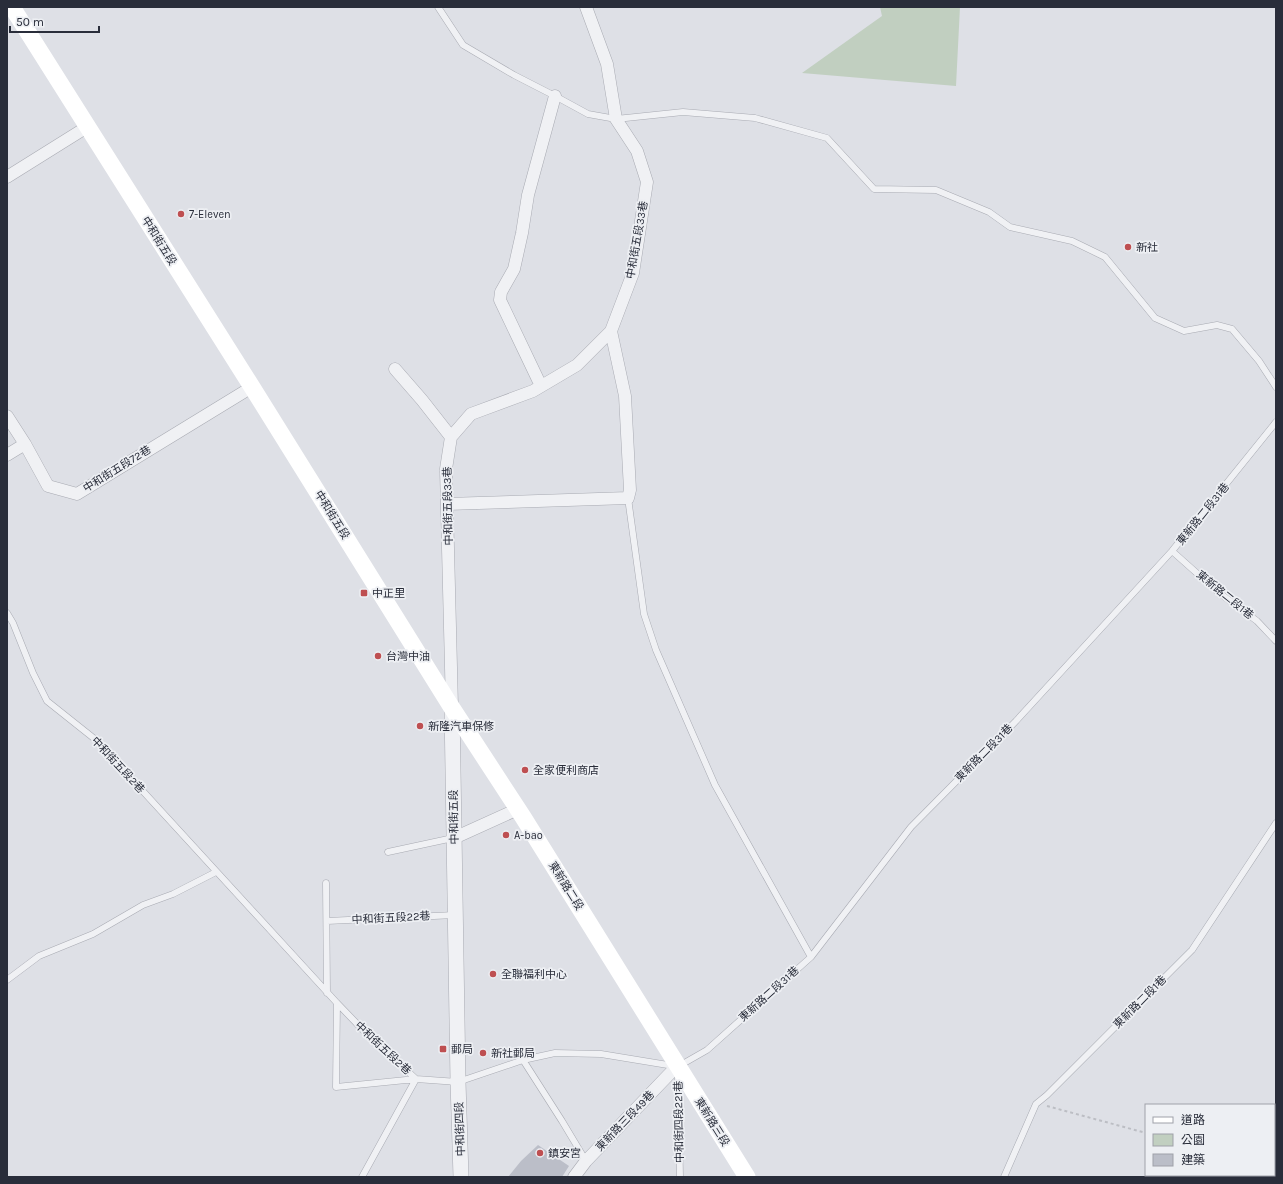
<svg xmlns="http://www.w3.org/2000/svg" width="1283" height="1184" font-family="Karla,'Noto Sans TC',sans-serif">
	<rect width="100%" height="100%" fill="#dee0e6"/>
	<path fill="#c1cfc0" d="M 880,7 L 960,7 L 956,86 L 802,73 L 882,16 Z"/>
	<path fill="#bbbec8" d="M 538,1145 L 569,1166 L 562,1177 L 508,1177 L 521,1161 Z"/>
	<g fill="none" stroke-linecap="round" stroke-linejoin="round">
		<defs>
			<path id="service" d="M 438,7 L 463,45 L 514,75 L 555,96 L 588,114 L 616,119 L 683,112 L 755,118 L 827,138 L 874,189 L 936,190 L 989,212 L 1010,227 L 1072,241 L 1105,257 L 1155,318 L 1184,331 L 1217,325 L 1232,329 L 1259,361 L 1276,387
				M 628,498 L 644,614 L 656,650 L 715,785 L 811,957
				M 1172,551 L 1218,592 L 1257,621 L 1276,641
				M 7,613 L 13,623 L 33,673 L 47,701 L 96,740 L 337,1003 L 363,1030 L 416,1079
				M 388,852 L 453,838
				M 326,883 L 327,993
				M 327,921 L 455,915
				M 7,980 L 39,956 L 93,934 L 143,905 L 173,894 L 216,872
				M 337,1003 L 336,1087 L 416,1079
				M 523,1060 L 562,1121 L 586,1161
				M 679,1066 L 707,1050 L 811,957 L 911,827 L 1016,721 L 1172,551 L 1276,422
				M 678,1076 L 680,1177
				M 362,1177 L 416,1079 L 458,1082 L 523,1060 L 555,1053 L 601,1054 L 674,1066
				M 1004,1177 L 1036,1104 L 1047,1095 L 1192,950 L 1276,823"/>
			<path id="minor" d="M 7,177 L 87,127
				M 395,369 L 422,400 L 451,437
				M 541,386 L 500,300 L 501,292 L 514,269 L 522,233 L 528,195 L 555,96
				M 7,416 L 25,444 L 48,486 L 77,494 L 252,387
				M 7,455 L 25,444
				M 447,504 L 628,498 L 630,490 L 625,396 L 611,331
				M 452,707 L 446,469 L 451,437 L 471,414 L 533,391 L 577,365 L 611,331 L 633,273 L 647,182 L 637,151 L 616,119 L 607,64 L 586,7
				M 454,838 L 518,809
				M 574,1177 L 586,1161 L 677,1066"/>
			<path id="tertiary" d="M 452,708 L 458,1082 L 461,1177"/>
		</defs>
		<use href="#service" stroke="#a8aab2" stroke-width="7"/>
		<use href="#minor" stroke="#a8aab2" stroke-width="13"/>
		<use href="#tertiary" stroke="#a8aab2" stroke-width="16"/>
		<path stroke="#bcbec4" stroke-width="2" stroke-dasharray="3 3" stroke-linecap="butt" d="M 1047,1106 L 1146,1133
			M 1274,1165 L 1276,1165"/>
		<use href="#service" stroke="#f0f1f4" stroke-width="6"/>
		<use href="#minor" stroke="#f0f1f4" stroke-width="12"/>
		<use href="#tertiary" stroke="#f0f1f4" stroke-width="15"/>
		<path stroke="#fff" stroke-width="17" d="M 12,7 L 252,387 L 452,708 L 523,817 L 747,1177"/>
	</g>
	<g fill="#be4f51" stroke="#edeff3" stroke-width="1.5">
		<circle cx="181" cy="214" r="4"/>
		<circle cx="1128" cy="247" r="4"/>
		<rect x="360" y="589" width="8" height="8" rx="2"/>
		<circle cx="378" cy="656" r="4"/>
		<circle cx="420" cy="726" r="4"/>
		<circle cx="525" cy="770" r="4"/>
		<circle cx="506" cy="835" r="4"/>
		<circle cx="493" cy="974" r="4"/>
		<rect x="439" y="1045" width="8" height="8" rx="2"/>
		<circle cx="483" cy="1053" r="4"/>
		<circle cx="540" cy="1153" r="4"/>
	</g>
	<g text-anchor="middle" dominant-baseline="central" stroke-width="3.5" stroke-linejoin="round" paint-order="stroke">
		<g font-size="11" fill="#292d3a" stroke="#edeff3" text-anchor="start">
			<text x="189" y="214">7-Eleven</text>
			<text x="1136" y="247">新社</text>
			<text x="372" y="593">中正里</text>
			<text x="386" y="656">台灣中油</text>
			<text x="428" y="726">新隆汽車保修</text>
			<text x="533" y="770">全家便利商店</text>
			<text x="514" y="835">A-bao</text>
			<text x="501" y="974">全聯福利中心</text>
			<text x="451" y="1049">郵局</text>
			<text x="491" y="1053">新社郵局</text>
			<text x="548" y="1153">鎮安宮</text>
		</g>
		<g font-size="11" fill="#292d3a" stroke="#edeff3">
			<text transform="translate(637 240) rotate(-80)">中和街五段33巷</text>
			<text transform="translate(159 241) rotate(58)">中和街五段</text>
			<text transform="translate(117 469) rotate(-32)">中和街五段72巷</text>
			<text transform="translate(448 506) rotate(-91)">中和街五段33巷</text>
			<text transform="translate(1203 514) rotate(-51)">東新路二段31巷</text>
			<text transform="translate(332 515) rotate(58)">中和街五段</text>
			<text transform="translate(1225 595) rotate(39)">東新路二段1巷</text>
			<text transform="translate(984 753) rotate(-45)">東新路二段31巷</text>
			<text transform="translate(118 765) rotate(47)">中和街五段2巷</text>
			<text transform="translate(454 817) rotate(-91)">中和街五段</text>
			<text transform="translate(566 886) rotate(58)">東新路二段</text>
			<text transform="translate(391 918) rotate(-3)">中和街五段22巷</text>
			<text transform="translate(769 994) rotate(-42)">東新路二段31巷</text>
			<text transform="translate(1140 1002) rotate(-45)">東新路二段1巷</text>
			<text transform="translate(383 1048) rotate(43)">中和街五段2巷</text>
			<text transform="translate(625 1121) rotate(-46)">東新路三段49巷</text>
			<text transform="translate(679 1122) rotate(-91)">中和街四段221巷</text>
			<text transform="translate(712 1122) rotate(58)">東新路三段</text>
			<text transform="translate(460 1129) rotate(-92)">中和街四段</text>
		</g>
	</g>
	<rect width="1283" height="1184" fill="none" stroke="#292d3a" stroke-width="16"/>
	<rect x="1145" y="1104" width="130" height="72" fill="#edeff3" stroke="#9fa1a9"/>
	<rect x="1153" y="1117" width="20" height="6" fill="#ffffff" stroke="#9fa1a9"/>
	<text x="1181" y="1124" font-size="12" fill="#292d3a">道路</text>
	<rect x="1153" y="1134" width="20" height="12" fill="#c1cfc0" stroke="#9fa1a9"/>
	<text x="1181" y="1144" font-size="12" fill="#292d3a">公園</text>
	<rect x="1153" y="1154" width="20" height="12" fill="#bbbec8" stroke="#9fa1a9"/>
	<text x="1181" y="1164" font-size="12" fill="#292d3a">建築</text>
	<path d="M10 26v6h89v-6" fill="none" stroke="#292d3a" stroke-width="2"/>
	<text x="16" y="26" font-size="12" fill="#292d3a" stroke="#edeff3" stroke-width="3" paint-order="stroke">50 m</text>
</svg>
